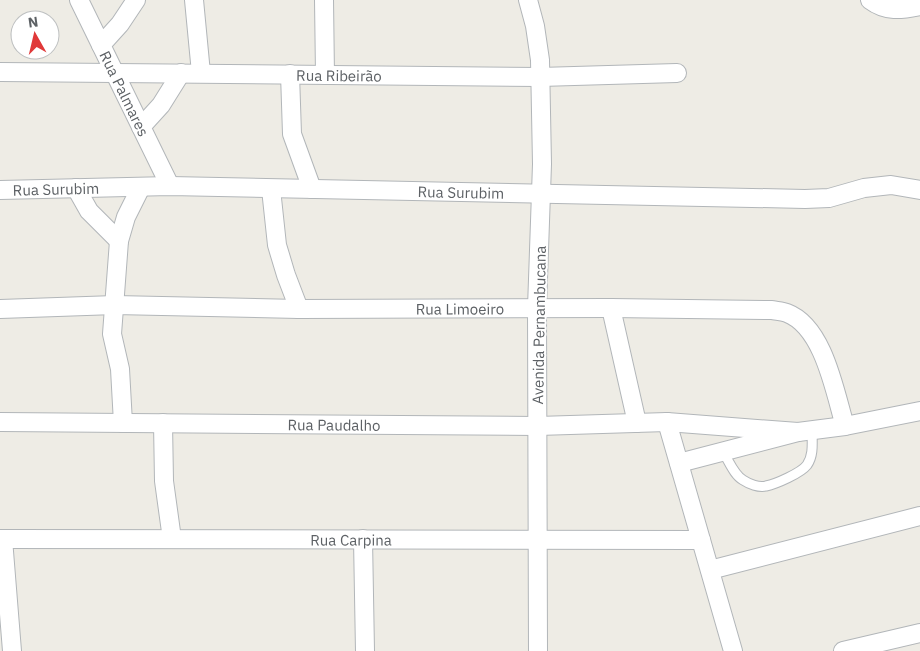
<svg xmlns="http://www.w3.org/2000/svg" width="920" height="651" font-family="'IBM Plex Sans',sans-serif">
	<rect width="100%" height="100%" fill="#eeece5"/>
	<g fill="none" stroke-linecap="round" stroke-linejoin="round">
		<defs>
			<path id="lane" d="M 723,452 C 729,461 734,475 743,480 C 749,484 759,488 766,486 C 776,484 801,473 807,465 C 814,455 812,442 812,430"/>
			<g id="street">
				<path id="s1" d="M 79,0 L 170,186"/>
				<path d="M 194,0 L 201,73"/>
				<path d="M 324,0 L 325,75"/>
				<path d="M 528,0 L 535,26 L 540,60 L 542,164 L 537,308 L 538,651"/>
				<path d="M 870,0 C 886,12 901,10 920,6"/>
				<path d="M 101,45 L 120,24 L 136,0"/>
				<path id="s2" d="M 0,72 L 540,77 L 677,73"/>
				<path d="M 290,74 L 292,134 L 312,189"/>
				<path d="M 141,127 L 161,105 L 181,73"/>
				<path d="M 76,188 L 89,211 L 119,241"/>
				<path d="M 271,189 L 277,245 L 286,275 L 299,309"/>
				<path id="s3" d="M 0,190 L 170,186 L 805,199 L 829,198 L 864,188 L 891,185 L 920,190"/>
				<path d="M 611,308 L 637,423"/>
				<path id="s4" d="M 0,309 L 115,305 L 299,309 L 611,308 L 772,310 C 776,311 782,311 787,313 C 824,327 835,393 845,426"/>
				<path id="s5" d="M 0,422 L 538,426 L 667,422 L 798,432"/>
				<path d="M 667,422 L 733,651"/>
				<path d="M 123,423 L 120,369 L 112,334 L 119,241 L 126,217 L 141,187"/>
				<path d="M 163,423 L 164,481 L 172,539"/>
				<path d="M 679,463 L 798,432 L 845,426 L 920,411"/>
				<path id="s6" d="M 0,539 L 701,540"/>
				<path d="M 3,539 L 12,651"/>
				<path d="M 363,539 L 365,651"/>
				<path d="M 710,570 L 920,516"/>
				<path d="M 843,651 L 920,633"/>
			</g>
		</defs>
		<use href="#lane" stroke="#b2b6b9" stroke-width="11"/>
		<use href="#street" stroke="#b2b6b9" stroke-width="20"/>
		<use href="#lane" stroke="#fff" stroke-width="9"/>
		<use href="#street" stroke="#fff" stroke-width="18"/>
	</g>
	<g text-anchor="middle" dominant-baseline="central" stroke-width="4" stroke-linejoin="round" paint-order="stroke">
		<g font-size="15" fill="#5d6165" stroke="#fff">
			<text stroke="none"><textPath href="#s2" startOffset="339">Rua Ribeirão</textPath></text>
			<text stroke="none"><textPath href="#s1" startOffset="104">Rua Palmares</textPath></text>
			<text stroke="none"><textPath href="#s3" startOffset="56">Rua Surubim</textPath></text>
			<text stroke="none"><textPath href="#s3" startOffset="461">Rua Surubim</textPath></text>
			<text stroke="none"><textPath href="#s4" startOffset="460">Rua Limoeiro</textPath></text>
			<text transform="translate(539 325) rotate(-89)">Avenida Pernambucana</text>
			<text stroke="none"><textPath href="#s5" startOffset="334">Rua Paudalho</textPath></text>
			<text stroke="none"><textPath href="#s6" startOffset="351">Rua Carpina</textPath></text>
		</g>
	</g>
	<g transform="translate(35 35) rotate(352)"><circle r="24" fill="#ffffff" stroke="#bec0c1"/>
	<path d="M0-4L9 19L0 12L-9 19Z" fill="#e03939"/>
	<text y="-8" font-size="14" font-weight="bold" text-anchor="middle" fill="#5d6165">N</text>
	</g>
</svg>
